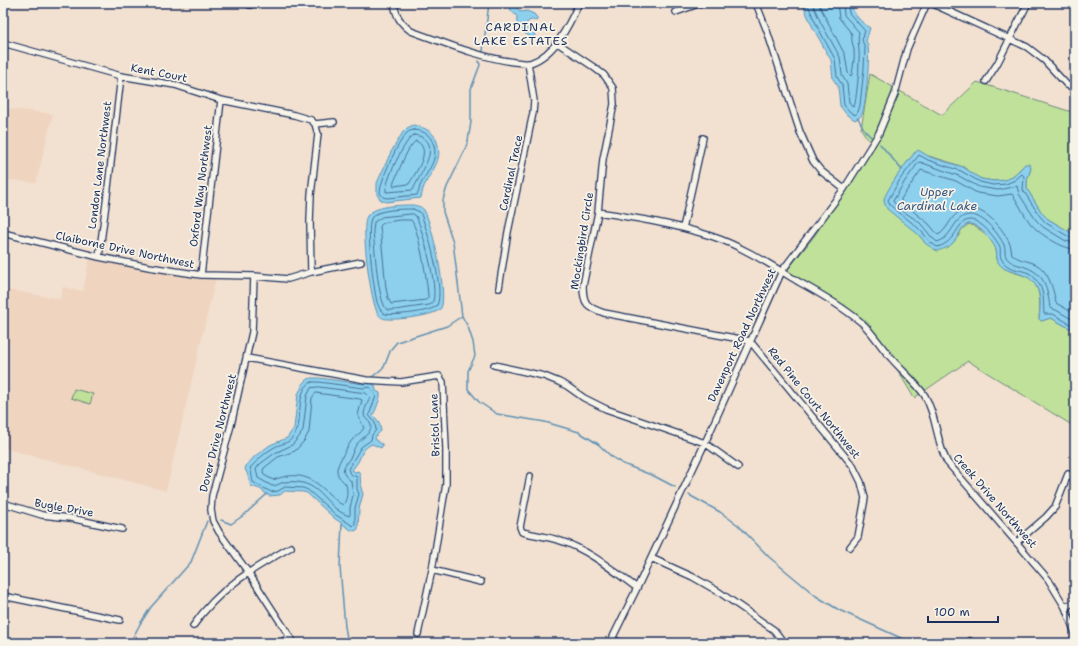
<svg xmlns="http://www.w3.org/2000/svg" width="1078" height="646" font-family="'Shantell Sans',sans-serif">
	<rect width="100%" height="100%" fill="#f2e1d0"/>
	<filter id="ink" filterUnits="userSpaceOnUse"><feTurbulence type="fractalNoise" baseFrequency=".025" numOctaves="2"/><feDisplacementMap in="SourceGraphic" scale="8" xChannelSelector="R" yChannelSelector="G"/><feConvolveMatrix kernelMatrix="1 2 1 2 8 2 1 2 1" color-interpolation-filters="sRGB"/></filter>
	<g filter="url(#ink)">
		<path fill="#efd4c0" d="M 3,108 L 53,114 L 36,183 L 3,179 Z
			M 90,256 L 216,277 L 166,491 L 3,448 L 3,289 L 60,299 L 63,287 L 83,291 Z"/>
		<path fill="#c0e19a" stroke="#6e887c" d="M 870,74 L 942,115 L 977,82 L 1075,113 L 1075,235 L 1048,219 L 1042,213 L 1027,189 L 1027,181 L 1031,168 L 1025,164 C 1010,180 1004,184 982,179 C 975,177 969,170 963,167 C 948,161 931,157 915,152 L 897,176 L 884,199 L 919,235 L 926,244 L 958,237 L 962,229 L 969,224 C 980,228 991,237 996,249 C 997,254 996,259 999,263 C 1007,273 1017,272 1027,277 C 1042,284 1040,305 1039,319 L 1041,321 L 1051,318 L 1075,331 L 1075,427 L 968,361 L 914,398 L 887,352 L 848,313 L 786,272 L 815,235 L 873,147 L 861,129 Z
			M 74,389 L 93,394 L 90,404 L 71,398 Z"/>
		<path fill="#8cd0ed" stroke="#5f90b4" d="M 510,3 L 515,3 L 517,8 L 521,12 L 527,11 L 534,14 L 538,19 L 536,21 C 531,19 529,20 525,25 L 534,32 L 535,36 L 533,38 C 523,33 515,28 517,16 L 511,11 Z
			M 802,3 L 852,3 C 852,14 861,22 870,28 L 866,41 C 867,43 868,44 868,47 C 870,55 866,107 862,114 C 861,117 858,118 855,120 L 847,115 L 840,106 L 838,86 L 833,79 L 831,60 L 813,28 Z
			M 413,125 C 422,127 432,130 436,139 C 445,161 430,171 423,189 C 422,192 422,195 421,198 L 386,202 L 381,200 L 377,195 L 377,183 L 391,152 L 403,132 L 407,128 Z
			M 918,150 L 930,157 L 963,167 L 981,179 L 994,181 L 1005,180 L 1013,177 L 1025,164 L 1029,164 L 1031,168 L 1027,181 L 1027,189 L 1042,213 L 1048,219 L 1075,235 L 1075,331 L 1051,318 L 1041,321 L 1039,319 C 1040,308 1042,296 1036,286 C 1034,283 1030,278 1027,277 C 1018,271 1004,273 998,262 C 996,258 997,254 996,250 C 994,242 977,222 968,224 C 961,226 958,238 953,243 C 948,248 943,249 937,251 L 926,244 L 919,235 L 887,209 C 886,206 884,204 884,200 C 885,191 911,155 918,150 Z
			M 413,205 C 417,206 421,206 424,210 C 432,223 448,295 441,308 C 436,316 398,320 388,319 C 384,319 381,318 378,314 C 371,304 360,225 367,216 C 375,205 401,205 413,205 Z
			M 311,378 L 319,378 L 364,384 L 371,383 L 375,385 L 376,391 L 380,393 C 381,397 376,410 373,415 L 379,422 L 381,431 L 375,437 L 376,440 L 383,445 L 381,448 L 372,444 C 363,448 362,454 358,462 C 356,465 354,467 352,470 L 355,472 L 358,471 L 360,473 L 361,488 L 363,494 L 359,509 L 358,529 L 355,531 L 351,530 L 334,518 L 307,493 L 303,492 L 285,491 L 280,495 L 269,496 L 260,489 L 251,486 C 248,480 249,475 245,469 L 246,466 L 255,456 L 270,445 L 287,438 L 294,428 L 298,394 L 302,387 L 302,384 L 306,380 Z"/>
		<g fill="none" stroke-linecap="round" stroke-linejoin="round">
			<path stroke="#486f97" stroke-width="1" d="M 807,3 L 817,26 L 835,59 L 837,77 L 842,85 L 844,105 L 850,112 L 855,115 L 858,112 L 860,105 L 864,68 L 865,48 L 862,40 L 865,31 L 849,13 L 848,3
				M 812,3 L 821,23 L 840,57 L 842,75 L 847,84 L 849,102 L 853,107 L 855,104 C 857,90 859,75 859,60 C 860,50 857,42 859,32 L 844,15 L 843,3
				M 818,3 L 845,55 L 848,73 L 851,76 L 852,74 C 853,67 855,58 854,50 C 853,44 851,41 852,34 L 839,18 L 837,3
				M 414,130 C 423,131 430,134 433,143 C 440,159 426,172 420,186 C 419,189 419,192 417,195 L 387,198 L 383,197 L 380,193 C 380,181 397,144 406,134 C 408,131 410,131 414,130 Z
				M 414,135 C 447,139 419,175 413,190 L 386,192 C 384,184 405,138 414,135 Z
				M 416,141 C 434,149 415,173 409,184 L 394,186 L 393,184 C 398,174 407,146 416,141 Z
				M 413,209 L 420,212 C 427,228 445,290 437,305 C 434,312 393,316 385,314 C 380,311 379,307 377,302 C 374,290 365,224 372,217 C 379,209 402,209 413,209 Z
				M 413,214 L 416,216 C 423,231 438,286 433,301 C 432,304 432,304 429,305 L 395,310 L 387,310 C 377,299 375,247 373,231 L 374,222 L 382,217 Z
				M 399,220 L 411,220 C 419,229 428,284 428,298 L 426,300 L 391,304 L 388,298 L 386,288 L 380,226 L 383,223 Z
				M 1075,238 L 1069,237 L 1046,223 L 1039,215 L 1023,190 L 1024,176 L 1022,174 L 1015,180 L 1006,184 L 993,185 L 980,182 L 961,171 L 928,160 L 919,155 L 901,178 L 888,200 L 891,206 L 916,226 L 923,233 L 929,241 L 937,247 C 956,243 957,221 969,220 C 980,219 996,238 1000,247 C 1001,251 999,256 1002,260 C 1007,270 1020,269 1029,273 C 1033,275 1037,281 1039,284 C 1045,294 1043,304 1044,314 L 1053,314 L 1075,327
				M 1075,243 L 1066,241 L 1043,227 L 1036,220 L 1019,194 L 1017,186 L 998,190 L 979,187 L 959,176 L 920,162 L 918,163 L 905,181 L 893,201 C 898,210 912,216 920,223 C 926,229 930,237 937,242 C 953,238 953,216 969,215 C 983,214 999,234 1004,245 C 1006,249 1004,254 1006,257 C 1009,262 1015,264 1019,265 C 1044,272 1047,284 1050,308 L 1056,310 L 1075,321
				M 1075,249 C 1062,249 1038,233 1030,223 C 1023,214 1019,203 1012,194 L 998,196 L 977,193 L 956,181 L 921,170 L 901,199 L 901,201 L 908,207 L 929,224 L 938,235 C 948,230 949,218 959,212 C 979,200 1002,226 1009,242 C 1011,246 1011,250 1012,254 C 1018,260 1025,260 1033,263 C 1049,269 1053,289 1056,303 L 1075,314
				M 312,382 L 319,382 L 363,388 L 370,387 L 376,396 L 369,415 L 375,423 L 376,430 L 372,435 L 371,440 L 361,447 L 348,469 L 350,474 L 357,477 L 357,489 L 359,494 L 355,508 L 355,524 L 353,526 L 336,515 L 308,490 L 303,488 L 285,487 L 278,491 L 271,492 C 268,490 255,484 253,482 C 252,480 252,471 250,468 C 257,461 264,453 273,448 C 283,442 291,445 297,430 C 302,418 296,388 312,382 Z
				M 319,387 L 366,393 L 370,397 C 368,402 364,410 364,415 C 365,420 373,423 371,428 C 368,436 361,438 357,444 C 353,448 353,454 350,458 C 342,469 340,472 351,481 L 353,495 L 350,508 L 350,515 L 349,516 C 321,506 323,478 284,482 C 280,483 277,486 272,486 L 258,478 L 256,469 L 260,464 L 275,453 L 292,445 L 299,437 L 303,430 L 307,396 L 311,388 Z
				M 316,393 L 360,399 L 362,400 L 358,415 L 364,428 C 361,433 357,435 353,439 C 349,443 338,463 337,469 C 337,479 343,479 346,485 C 348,490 347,501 343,505 C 338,503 334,498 329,494 C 311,476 298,471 273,480 L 264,475 L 263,471 L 264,468 L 278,457 L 295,451 L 304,441 L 309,432 L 312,398 Z"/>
			<path stroke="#5f90b4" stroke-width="1.5" d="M 483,51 L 489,3
				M 479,61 L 480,65 L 471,89 L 471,122 L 468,141 L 464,152 L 447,187 L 443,200 L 443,212 L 453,242 L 462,316 L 468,327 L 473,342 L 475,356 L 468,371 L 468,389 L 479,402 L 497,414 L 545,422 L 579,432 L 598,444 L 612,457 L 623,464 L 654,476 L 675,487
				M 858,118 L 865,131 L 871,137
				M 880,144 L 902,170
				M 371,378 L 384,367 L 391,349 L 397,342 L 447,326 L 462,316
				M 689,495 L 720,512 L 738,525 L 769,557 L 816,596 L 839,610 L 912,643
				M 221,520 L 231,524 L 244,515 L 267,494
				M 342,523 L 340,567 L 345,627 L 348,643
				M 130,643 L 140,624 L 151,607 L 191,562 L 207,521"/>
			<defs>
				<path id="minor" d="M 245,3 L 250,5 L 255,3
					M 394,3 C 396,16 400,23 411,31 C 445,43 479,57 514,62 C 519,62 525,64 530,63 C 555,55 569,25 579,3
					M 756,3 L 767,31 L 800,132 L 813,161 L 821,171 L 844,189
					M 931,3 L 1027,47 L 1044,60 L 1067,85 L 1075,88
					M 676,12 L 701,3
					M 556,42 L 592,66 L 604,75 L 613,88 L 614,104 L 603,159 L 598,212 L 583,286 C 583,304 587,307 604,313 L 750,341 L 853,466 L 861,482 L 865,498 L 858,537 L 850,547
					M 3,43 L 121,76 L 175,85 L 221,100 L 294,115 L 311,120 L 315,124 L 334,122
					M 986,81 L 997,64 L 1028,3
					M 598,212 C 636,218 674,224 711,236 C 742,246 771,265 799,282 C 821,294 843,307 862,323 C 873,333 881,347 891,358 C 902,371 916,382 925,396 C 937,417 936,441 947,462 L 1048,579 L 1065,607 L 1075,633
					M 683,228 L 703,138
					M 3,233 L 99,257 L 149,267 L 201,275 L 254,276 L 288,279 L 311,272 L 361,262
					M 99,257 L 108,188 L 121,76
					M 311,272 L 310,222 L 311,195 L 318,134 L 315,124
					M 201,275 L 221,100
					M 254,276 L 252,332 L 231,425 L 212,496 L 211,510 L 213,521 L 219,532 L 248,572 L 294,643
					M 499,288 L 508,232 L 533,113 L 534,101 L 528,63
					M 247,358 L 366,380 L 401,382 L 439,376 L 443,382 L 446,448 L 446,484 L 432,570 L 418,634
					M 494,365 L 544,376 L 559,382 L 567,386 L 584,398 L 606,409 L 705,443 L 738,467
					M 530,476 L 520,527 L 522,532 C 535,535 549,537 561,541 C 589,550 614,571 637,588
					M 3,503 L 42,515 L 70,518 L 122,529
					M 1017,542 L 1046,517 L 1055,507 L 1068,474 L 1075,479
					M 651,558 L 693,577 L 719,592 L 774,630 L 784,643
					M 432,570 L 481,582
					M 3,596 L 120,620
					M 1065,607 L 1075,602
					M 193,626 C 219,588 251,570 291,547
					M 612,639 L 621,643
					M 970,641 L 972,643
					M 281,643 L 289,637
					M 610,643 L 637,588 L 705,443 L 782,271 L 844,189 L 879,133 L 895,94 L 907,49 L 927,3"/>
			</defs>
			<use href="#minor" stroke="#1b2f5e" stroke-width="8"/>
			<use href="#minor" stroke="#f7f3e8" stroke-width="5.5"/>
		</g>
	</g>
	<g text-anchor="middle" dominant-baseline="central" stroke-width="3.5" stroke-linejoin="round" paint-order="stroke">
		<g font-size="11" fill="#1b2f5e" stroke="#f7f3e8">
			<text transform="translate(159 73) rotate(11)">Kent Court</text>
			<text transform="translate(100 165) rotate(-83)">London Lane Northwest</text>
			<text transform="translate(511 173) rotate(-78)">Cardinal Trace</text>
			<text transform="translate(201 186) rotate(-83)">Oxford Way Northwest</text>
			<text transform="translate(582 241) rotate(-81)">Mockingbird Circle</text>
			<text transform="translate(125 250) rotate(12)">Claiborne Drive Northwest</text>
			<text transform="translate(742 335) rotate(-65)">Davenport Road Northwest</text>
			<text transform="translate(814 403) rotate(51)">Red Pine Court Northwest</text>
			<text transform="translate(435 425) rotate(-92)">Bristol Lane</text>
			<text transform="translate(218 433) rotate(-76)">Dover Drive Northwest</text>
			<text transform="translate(995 501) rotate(49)">Creek Drive Northwest</text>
			<text transform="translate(64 508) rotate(10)">Bugle Drive</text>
		</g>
		<g font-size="12" letter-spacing="1" fill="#1b2f5e" stroke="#f7f3e8">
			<text x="521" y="27">CARDINAL<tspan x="521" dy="14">LAKE ESTATES</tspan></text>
		</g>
		<g font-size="12" font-style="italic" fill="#375782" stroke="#f7f3e8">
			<text x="937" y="192">Upper<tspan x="937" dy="14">Cardinal Lake</tspan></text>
		</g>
	</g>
	<rect width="1078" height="646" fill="none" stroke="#f7f3e8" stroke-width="16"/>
	<rect x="8" y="8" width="1062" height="630" fill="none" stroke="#1b2f5e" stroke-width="1.5" filter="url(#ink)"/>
	<path d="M928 616v6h70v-6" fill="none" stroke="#1b2f5e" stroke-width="2"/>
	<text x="934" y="616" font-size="12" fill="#1b2f5e" stroke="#f7f3e8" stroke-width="3" paint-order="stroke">100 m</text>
</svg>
